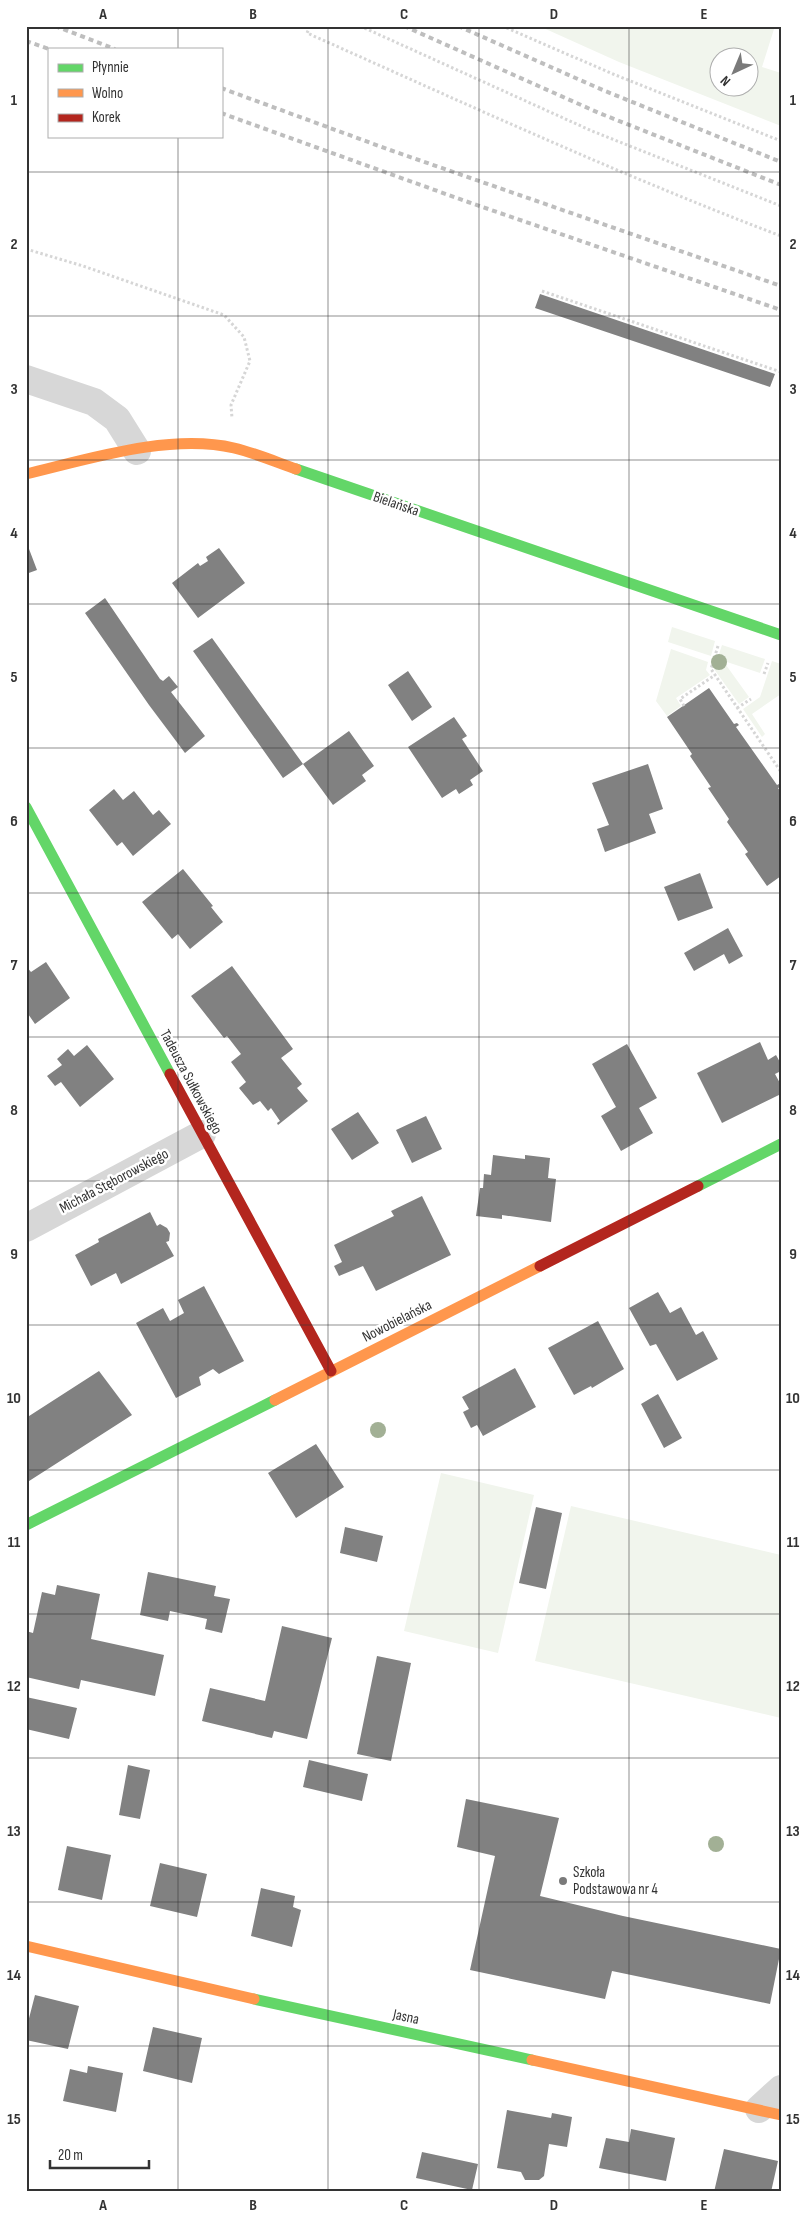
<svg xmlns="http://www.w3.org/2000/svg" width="807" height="2218" font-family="'Sofia Sans Condensed',sans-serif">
	<rect width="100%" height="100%" fill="#fff"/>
	<path fill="#f1f5ed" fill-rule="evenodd" d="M 539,26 L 775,26 L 762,67 L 781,73 L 781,126 L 619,62 ZM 720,58 L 750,58 L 750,88 L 720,88 Z
		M 672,627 L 715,641 L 711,656 L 668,642 Z
		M 722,645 L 765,659 L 760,673 L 727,662 L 726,665 L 749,697 L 739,704 L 714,669 Z
		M 671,649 L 708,662 L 706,670 L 710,675 L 676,698 L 681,706 L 667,716 L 656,701 Z
		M 772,661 L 781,664 L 781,694 L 752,714 L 765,734 L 762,737 L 743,709 L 760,697 Z
		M 441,1473 L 534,1495 L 498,1653 L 404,1631 Z
		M 571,1506 L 781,1555 L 781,1718 L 535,1661 Z"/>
	<path fill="#818181" d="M 540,294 L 775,374 L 770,387 L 535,308 Z
		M 26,541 L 37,570 L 26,574 Z
		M 219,548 L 245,583 L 198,618 L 172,583 L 198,563 L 200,566 L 208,561 L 206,557 Z
		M 105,598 L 160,679 L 163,681 L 169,676 L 178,687 L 171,692 L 205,736 L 185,753 L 149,705 L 85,613 Z
		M 212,638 L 303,764 L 283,778 L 193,651 Z
		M 408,671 L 432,707 L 412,721 L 388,685 Z
		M 709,688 L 734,724 L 737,723 L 739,725 L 736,727 L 777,785 L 779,784 L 781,787 L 778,788 L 781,792 L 781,876 L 767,886 L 745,854 L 748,852 L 727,822 L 729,819 L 708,788 L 711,787 L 690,756 L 692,754 L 667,717 Z
		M 454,717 L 467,736 L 462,739 L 483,771 L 470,780 L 473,785 L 459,794 L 456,789 L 442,798 L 408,747 Z
		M 349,731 L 374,766 L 362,775 L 366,781 L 333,805 L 303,764 Z
		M 648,764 L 663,809 L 649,814 L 656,833 L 605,852 L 597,829 L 609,825 L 592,783 Z
		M 114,789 L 123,800 L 134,791 L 153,815 L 159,810 L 171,824 L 133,856 L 122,842 L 117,846 L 89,810 Z
		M 183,869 L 213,906 L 211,907 L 223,922 L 190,949 L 178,934 L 172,939 L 142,902 Z
		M 700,873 L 713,908 L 678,921 L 664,887 Z
		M 728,928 L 743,956 L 729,964 L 724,954 L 694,971 L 684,953 Z
		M 46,962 L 70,998 L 35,1024 L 26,1011 L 26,966 L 31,972 Z
		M 232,966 L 293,1049 L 281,1058 L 302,1084 L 297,1088 L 308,1101 L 278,1125 L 277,1123 L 280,1121 L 271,1108 L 268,1111 L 260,1101 L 253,1105 L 239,1088 L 246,1082 L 231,1062 L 241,1054 L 227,1036 L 224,1038 L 191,996 Z
		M 760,1042 L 768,1060 L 776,1055 L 781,1064 L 781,1071 L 775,1074 L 781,1085 L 781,1094 L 722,1123 L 697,1073 Z
		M 627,1044 L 657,1098 L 639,1108 L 653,1133 L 621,1151 L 601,1116 L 616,1107 L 592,1064 Z
		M 87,1045 L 114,1079 L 80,1107 L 61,1082 L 55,1086 L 47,1076 L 62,1065 L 57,1059 L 68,1049 L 74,1056 Z
		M 358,1112 L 379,1143 L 352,1160 L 331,1129 Z
		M 426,1116 L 442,1149 L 412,1163 L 396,1130 Z
		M 493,1155 L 525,1159 L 525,1155 L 550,1158 L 548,1178 L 556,1179 L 551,1222 L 502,1215 L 502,1219 L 476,1216 L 480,1188 L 483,1188 L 484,1174 L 491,1175 Z
		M 422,1196 L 451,1255 L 376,1291 L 363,1266 L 339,1276 L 334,1266 L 342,1262 L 334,1245 L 394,1216 L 391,1211 Z
		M 150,1212 L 157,1226 L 160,1224 L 167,1228 L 170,1233 L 169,1241 L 166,1242 L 174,1256 L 121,1284 L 116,1273 L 91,1286 L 75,1255 L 99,1242 L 98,1239 Z
		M 204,1286 L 244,1361 L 219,1374 L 213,1369 L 199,1377 L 201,1385 L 176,1398 L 136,1323 L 163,1308 L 170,1321 L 184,1313 L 178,1300 Z
		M 658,1292 L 670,1313 L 681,1307 L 696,1335 L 703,1331 L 718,1359 L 677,1381 L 656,1344 L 650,1346 L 629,1308 Z
		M 598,1321 L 624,1369 L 592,1388 L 591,1386 L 574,1395 L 548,1348 Z
		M 515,1368 L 536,1407 L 483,1436 L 477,1425 L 471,1428 L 463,1412 L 469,1409 L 462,1397 Z
		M 99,1371 L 132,1415 L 26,1483 L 26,1418 Z
		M 658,1394 L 682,1438 L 664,1448 L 641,1404 Z
		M 316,1444 L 344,1487 L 296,1518 L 268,1473 Z
		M 536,1507 L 562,1513 L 546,1589 L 519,1583 Z
		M 345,1527 L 383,1536 L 377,1562 L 340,1553 Z
		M 148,1572 L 216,1586 L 214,1596 L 230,1599 L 222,1633 L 205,1629 L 207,1619 L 170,1611 L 168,1621 L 140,1615 Z
		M 57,1585 L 100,1594 L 91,1639 L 164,1655 L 155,1696 L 81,1680 L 79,1689 L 26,1677 L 26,1631 L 33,1633 L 42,1592 L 55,1595 Z
		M 282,1626 L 332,1638 L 307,1739 L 274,1731 L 272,1738 L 202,1721 L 210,1688 L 265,1701 Z
		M 377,1656 L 411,1663 L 391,1761 L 357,1754 Z
		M 26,1697 L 77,1708 L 69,1739 L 26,1729 Z
		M 309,1760 L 368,1774 L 362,1801 L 303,1787 Z
		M 128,1765 L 150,1770 L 140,1819 L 119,1815 Z
		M 466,1799 L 559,1818 L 540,1896 L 623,1916 L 781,1949 L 770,2004 L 612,1971 L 605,1999 L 470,1970 L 495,1856 L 457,1847 Z
		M 67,1846 L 111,1855 L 102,1900 L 58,1890 Z
		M 160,1863 L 207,1874 L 197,1917 L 150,1906 Z
		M 261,1888 L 295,1896 L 293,1907 L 301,1910 L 292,1947 L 251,1936 Z
		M 35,1995 L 79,2006 L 68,2049 L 26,2040 L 26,2030 Z
		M 153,2027 L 202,2038 L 192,2083 L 143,2071 Z
		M 88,2066 L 123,2073 L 116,2112 L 63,2101 L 70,2069 L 87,2073 Z
		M 507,2110 L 551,2118 L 552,2113 L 572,2117 L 567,2147 L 549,2144 L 544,2176 L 539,2180 L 525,2180 L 521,2172 L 497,2168 Z
		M 631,2129 L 675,2138 L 666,2181 L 599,2168 L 606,2138 L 629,2142 Z
		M 724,2149 L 778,2161 L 771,2192 L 714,2192 Z
		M 422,2152 L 478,2164 L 472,2190 L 416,2178 Z"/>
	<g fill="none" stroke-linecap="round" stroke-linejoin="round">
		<path stroke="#d6d6d6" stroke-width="3" stroke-dasharray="2.5 2.5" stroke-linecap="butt" d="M 310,26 L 307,33 C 464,103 620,175 781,236
			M 360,26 L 592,131 L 781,206
			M 502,26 L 613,74 L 781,141
			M 26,249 L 83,266 L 224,315 L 244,337 L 250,361 L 231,405 L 232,418
			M 542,291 L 781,372
			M 718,646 L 711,669 L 781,772
			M 764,674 L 768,663
			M 684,706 L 680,699 L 715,675
			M 737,708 L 751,699"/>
		<path stroke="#d7d7d7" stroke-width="28" d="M 26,379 L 94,402 L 117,419 L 137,451
			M 26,1228 L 202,1134
			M 759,2109 L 781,2089"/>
		<path stroke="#63d668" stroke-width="11" d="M 296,469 L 781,635
			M 26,807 L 170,1074
			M 698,1186 L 781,1144
			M 26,1525 L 275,1400
			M 254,1999 L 532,2060"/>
		<path stroke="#ff974d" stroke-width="11" d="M 26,474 C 89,459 170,433 234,448 C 255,453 276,462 296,469
			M 275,1400 L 540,1266
			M 26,1946 L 254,1999
			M 532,2060 L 781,2115"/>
		<path stroke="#b3261e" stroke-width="11" d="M 170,1074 L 331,1371
			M 540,1266 L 698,1186"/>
		<path stroke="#bebebe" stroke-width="4" stroke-dasharray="5 4" stroke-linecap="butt" d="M 55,26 L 115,49
			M 404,26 L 599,113 L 781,185
			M 458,26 L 605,91 L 781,162
			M 26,41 L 49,49
			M 221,88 L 390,150 L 781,286
			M 221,113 L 468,202 L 781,310"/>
	</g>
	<g fill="#a2b095">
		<circle cx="719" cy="662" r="8"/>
		<circle cx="378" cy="1430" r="8"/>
		<circle cx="716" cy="1844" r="8"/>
	</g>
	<path fill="none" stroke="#333" stroke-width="1" stroke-opacity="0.55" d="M 178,26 L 178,49M 328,26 L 328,2192M 479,26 L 479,2192M 629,26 L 629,2192M 178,136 L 178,2192M 26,172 L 781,172M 26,316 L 781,316M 26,460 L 781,460M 26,604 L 781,604M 26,748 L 781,748M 26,893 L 781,893M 26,1037 L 781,1037M 26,1181 L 781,1181M 26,1325 L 781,1325M 26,1470 L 781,1470M 26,1614 L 781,1614M 26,1758 L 781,1758M 26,1902 L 781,1902M 26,2046 L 781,2046"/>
	<circle fill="#7a7a7a" stroke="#fff" stroke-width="2" cx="563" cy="1881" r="5"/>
	<g text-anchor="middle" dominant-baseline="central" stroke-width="5" stroke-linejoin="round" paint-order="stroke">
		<g font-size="15" fill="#333" stroke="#fff">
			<text transform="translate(396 504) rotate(19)">Bielańska</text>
			<text transform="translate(191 1082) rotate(62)">Tadeusza Sułkowskiego</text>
			<text transform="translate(114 1181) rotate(-28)">Michała Stęborowskiego</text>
			<text transform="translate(397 1321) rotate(-27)">Nowobielańska</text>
			<text transform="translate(406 2017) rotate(12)">Jasna</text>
		</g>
		<g font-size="15" fill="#333" stroke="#fff" text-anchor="start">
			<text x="573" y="1872">Szkoła<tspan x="573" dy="17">Podstawowa nr 4</tspan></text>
		</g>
	</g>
	<rect width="807" height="2218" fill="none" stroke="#ffffff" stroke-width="55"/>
	<rect x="48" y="48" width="175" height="90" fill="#ffffff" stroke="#adadad"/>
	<rect x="58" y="64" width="25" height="8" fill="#63d668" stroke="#adadad"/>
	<text x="92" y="72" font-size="15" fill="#333333">Płynnie</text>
	<rect x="58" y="89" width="25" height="8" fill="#ff974d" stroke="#adadad"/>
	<text x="92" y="98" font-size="15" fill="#333333">Wolno</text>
	<rect x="58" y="114" width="25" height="8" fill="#b3261e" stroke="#adadad"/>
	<text x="92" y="122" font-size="15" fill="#333333">Korek</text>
	<g transform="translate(734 72) rotate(224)"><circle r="24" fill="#ffffff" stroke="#adadad"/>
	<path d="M0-4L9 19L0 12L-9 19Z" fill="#7a7a7a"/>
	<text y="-8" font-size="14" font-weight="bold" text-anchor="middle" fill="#333333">N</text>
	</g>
	<path d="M50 2160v8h99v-8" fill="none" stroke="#333333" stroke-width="2.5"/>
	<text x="58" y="2160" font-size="15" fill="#333333" stroke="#ffffff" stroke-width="4" paint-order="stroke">20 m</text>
	<rect x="28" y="28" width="752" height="2162" fill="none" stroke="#333" stroke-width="2"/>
	<g font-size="16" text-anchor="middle" font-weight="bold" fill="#333">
		<text x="103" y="19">A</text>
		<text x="253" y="19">B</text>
		<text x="404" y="19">C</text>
		<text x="554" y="19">D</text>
		<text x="704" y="19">E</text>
		<text x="14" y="105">1</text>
		<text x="793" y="105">1</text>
		<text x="14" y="249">2</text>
		<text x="793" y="249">2</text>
		<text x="14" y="394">3</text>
		<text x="793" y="394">3</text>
		<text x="14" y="538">4</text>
		<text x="793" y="538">4</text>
		<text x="14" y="682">5</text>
		<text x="793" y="682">5</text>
		<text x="14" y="826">6</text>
		<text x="793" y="826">6</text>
		<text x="14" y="970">7</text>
		<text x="793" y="970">7</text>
		<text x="14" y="1115">8</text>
		<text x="793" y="1115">8</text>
		<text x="14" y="1259">9</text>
		<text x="793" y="1259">9</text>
		<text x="14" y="1403">10</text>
		<text x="793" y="1403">10</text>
		<text x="14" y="1547">11</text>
		<text x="793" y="1547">11</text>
		<text x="14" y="1691">12</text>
		<text x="793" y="1691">12</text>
		<text x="14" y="1836">13</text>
		<text x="793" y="1836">13</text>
		<text x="14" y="1980">14</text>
		<text x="793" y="1980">14</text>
		<text x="14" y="2124">15</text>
		<text x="793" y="2124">15</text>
		<text x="103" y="2210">A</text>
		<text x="253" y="2210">B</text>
		<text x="404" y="2210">C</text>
		<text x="554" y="2210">D</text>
		<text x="704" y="2210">E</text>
	</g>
</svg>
